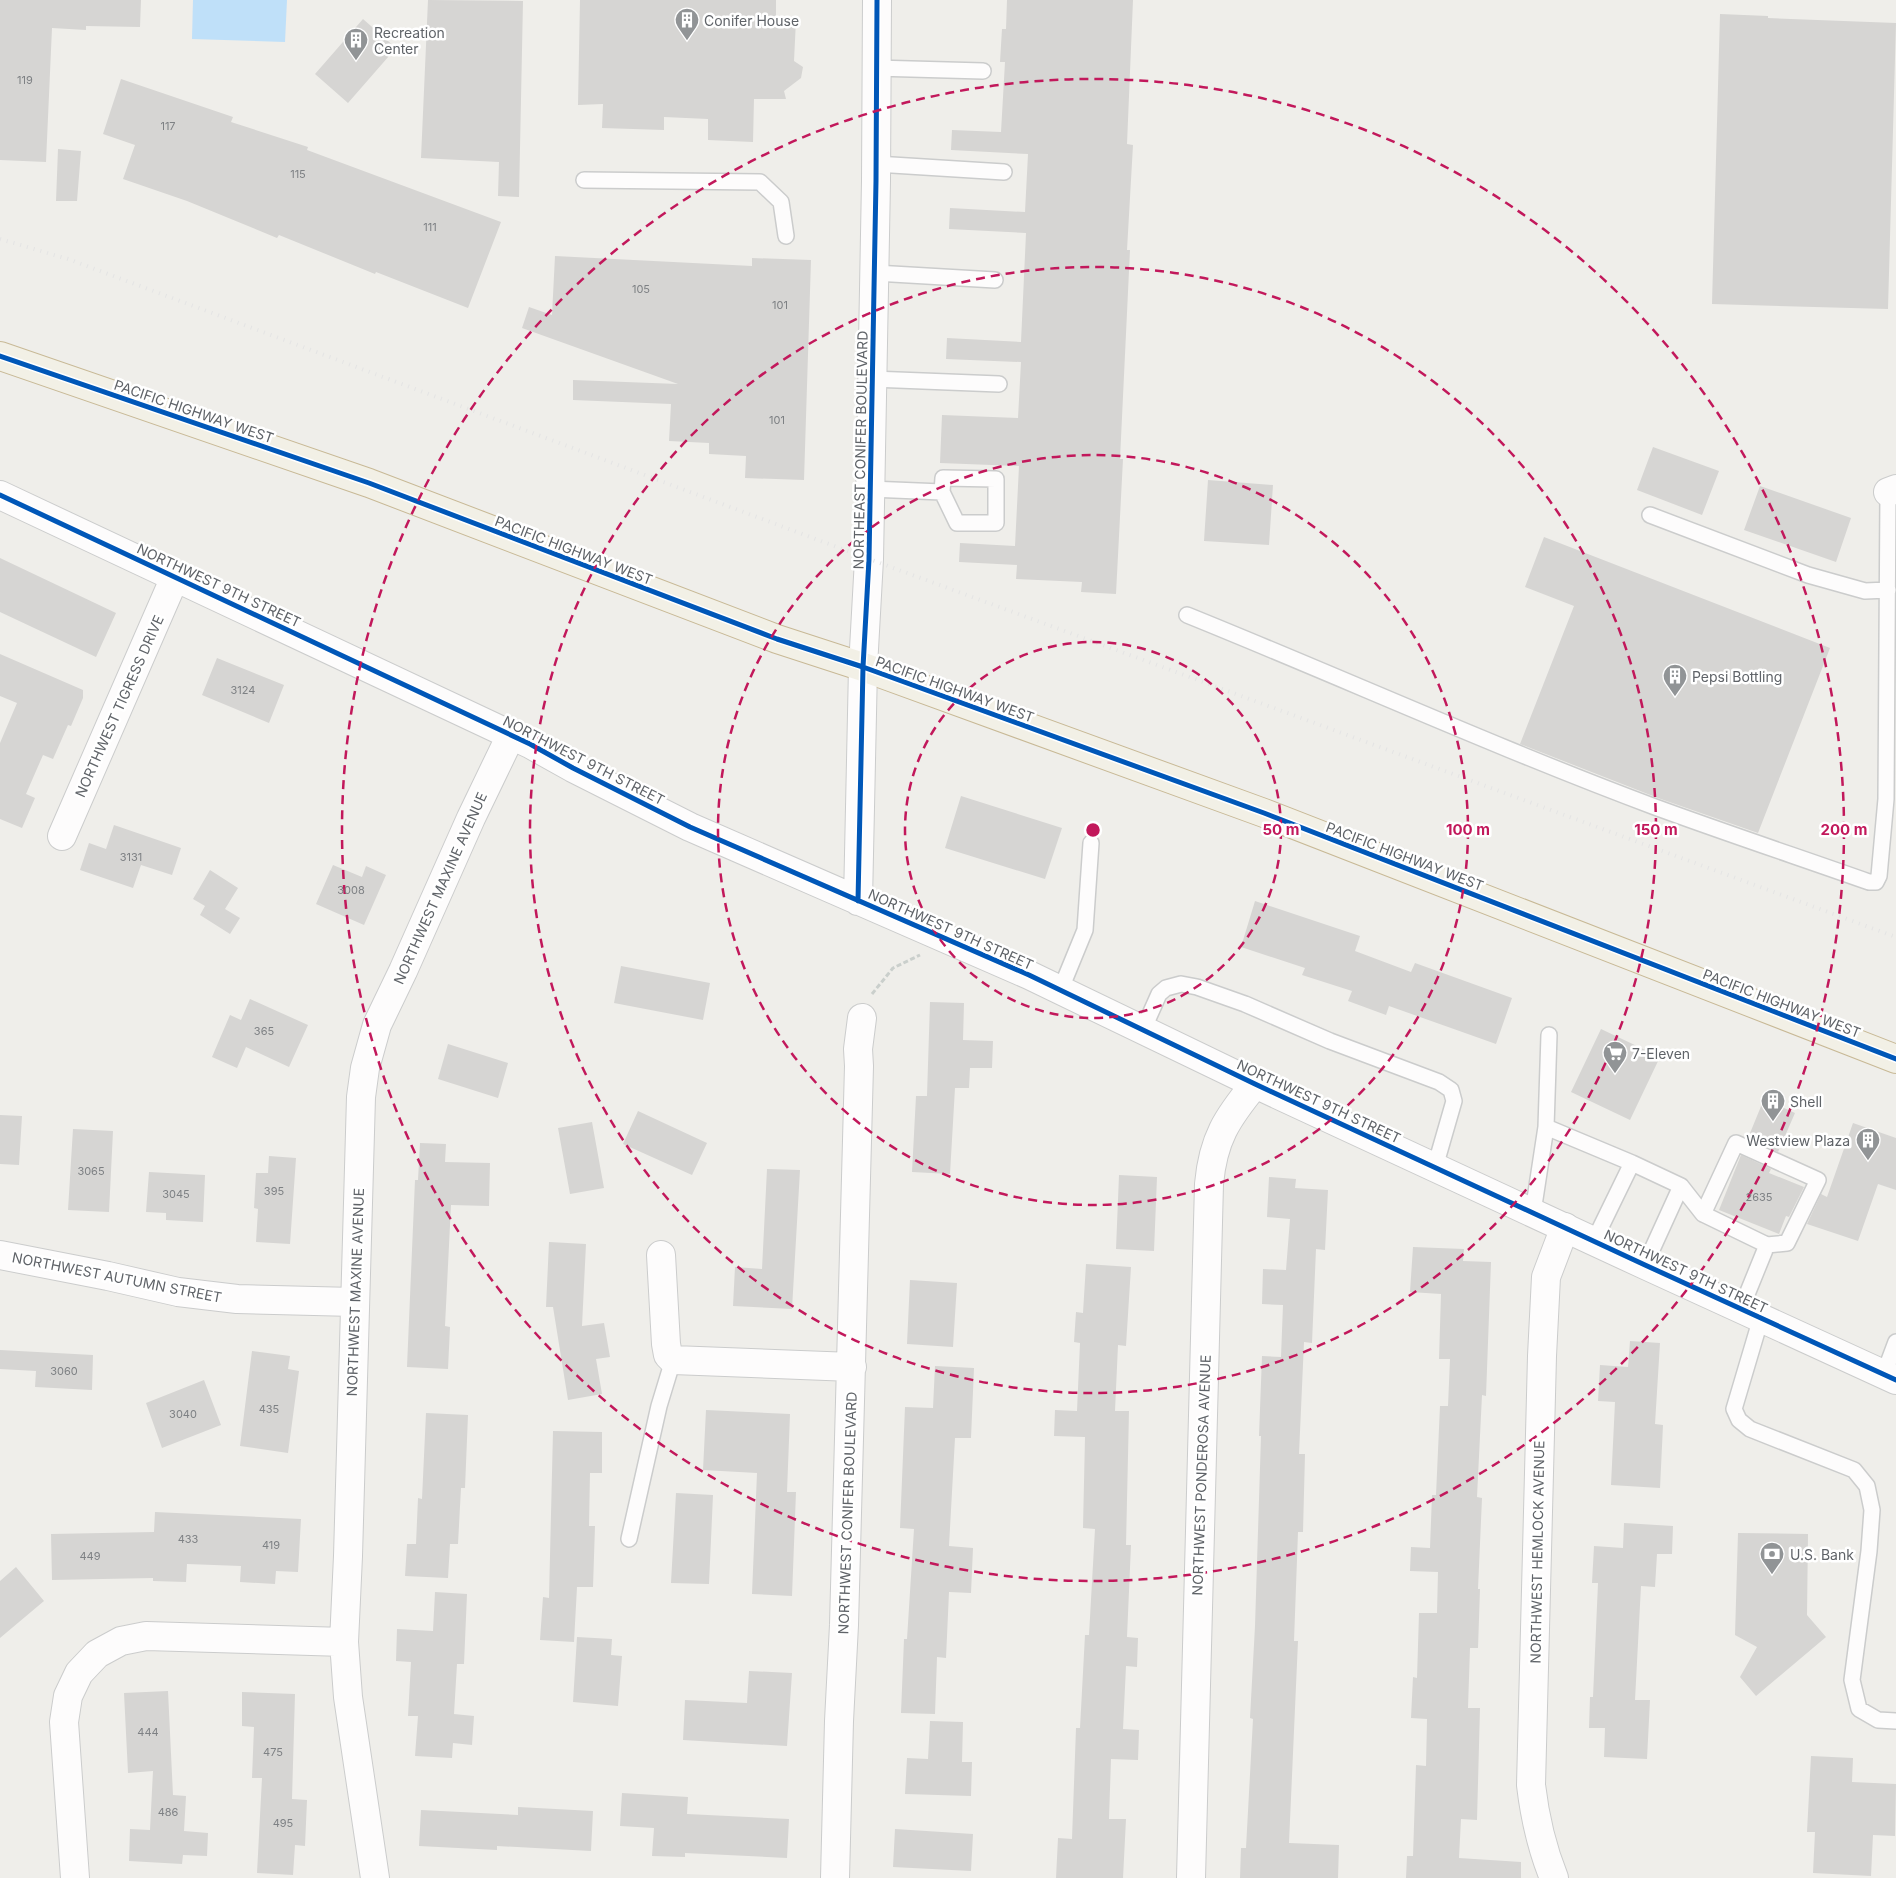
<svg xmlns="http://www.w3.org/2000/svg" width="1896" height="1878" font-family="Inter,sans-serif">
	<rect width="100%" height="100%" fill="#efeeea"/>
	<path fill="#bfe0f9" d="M 193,0 L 287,0 L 285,42 L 192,39 Z"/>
	<path fill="#d6d5d3" d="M 0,0 L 141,0 L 140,27 L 86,26 L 86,30 L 52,28 L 46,162 L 0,160 Z
		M 428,0 L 523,1 L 519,197 L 498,196 L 499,162 L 421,158 Z
		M 580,0 L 776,0 L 776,19 L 796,20 L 794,61 L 803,67 L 801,78 L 784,91 L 786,99 L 754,99 L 753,142 L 708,140 L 708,119 L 664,117 L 664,130 L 602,128 L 603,104 L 578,105 Z
		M 1007,0 L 1133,0 L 1127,144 L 1133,145 L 1127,250 L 1130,250 L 1120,459 L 1123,459 L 1116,594 L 1081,592 L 1082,582 L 1016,579 L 1017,565 L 959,562 L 960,543 L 1015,546 L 1019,466 L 940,463 L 942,415 L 1018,418 L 1021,362 L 946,359 L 947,338 L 1021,342 L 1026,233 L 949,229 L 950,208 L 1025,212 L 1028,154 L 951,150 L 952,130 L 1001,132 L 1005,62 L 1000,62 L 1002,29 L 1006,29 Z
		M 1720,14 L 1768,16 L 1768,18 L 1896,23 L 1888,309 L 1712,304 Z
		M 363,19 L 396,48 L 348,103 L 315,74 Z
		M 121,79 L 233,117 L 231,122 L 308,147 L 307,150 L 501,222 L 468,308 L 376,272 L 375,274 L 279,235 L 277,238 L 187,201 L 123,179 L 135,145 L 103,134 Z
		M 58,149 L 81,151 L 77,201 L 56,201 Z
		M 555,256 L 752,266 L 752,258 L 811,260 L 804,480 L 745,478 L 746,456 L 709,454 L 709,443 L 669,441 L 671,404 L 573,400 L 573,380 L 678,384 L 522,328 L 529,307 L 552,315 Z
		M 1653,447 L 1719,471 L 1702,515 L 1637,490 Z
		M 1208,480 L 1273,485 L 1269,545 L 1204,541 Z
		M 1760,486 L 1851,518 L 1836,562 L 1744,530 Z
		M 1544,537 L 1830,648 L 1758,833 L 1658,798 L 1520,744 L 1574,606 L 1525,587 Z
		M 0,558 L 116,613 L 96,657 L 0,612 Z
		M 0,654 L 83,690 L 83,698 L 71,726 L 68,725 L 53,759 L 43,755 L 26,794 L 35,798 L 22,828 L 0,819 L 0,743 L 17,703 L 0,696 Z
		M 217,658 L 284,685 L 269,723 L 202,695 Z
		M 961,796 L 1062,828 L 1045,879 L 945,848 Z
		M 114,825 L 181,848 L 172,875 L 141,865 L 133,888 L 80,870 L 89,843 L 106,849 Z
		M 333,865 L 362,877 L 366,866 L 386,875 L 364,925 L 316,904 Z
		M 210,870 L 238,888 L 225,909 L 240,918 L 230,934 L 200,915 L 205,906 L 193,899 Z
		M 1255,901 L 1360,936 L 1355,951 L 1411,972 L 1415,963 L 1512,998 L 1496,1044 L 1389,1006 L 1386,1015 L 1348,1001 L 1352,991 L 1302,975 L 1305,968 L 1241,947 Z
		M 621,966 L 710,983 L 703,1020 L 614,1003 Z
		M 250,999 L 308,1025 L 289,1067 L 246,1047 L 237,1068 L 212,1057 L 230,1015 L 241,1020 Z
		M 930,1002 L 964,1003 L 963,1040 L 993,1041 L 992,1068 L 970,1068 L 969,1088 L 955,1088 L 950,1174 L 912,1172 L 916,1096 L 927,1096 Z
		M 1601,1029 L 1660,1057 L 1630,1120 L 1571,1092 Z
		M 448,1044 L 508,1063 L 498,1098 L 438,1079 Z
		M 1764,1099 L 1795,1113 L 1778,1152 L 1748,1138 Z
		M 638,1111 L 707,1143 L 692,1175 L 623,1144 Z
		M 0,1115 L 22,1116 L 19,1165 L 0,1164 Z
		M 592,1122 L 604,1188 L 570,1194 L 558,1128 Z
		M 1853,1123 L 1896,1138 L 1896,1190 L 1878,1184 L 1858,1241 L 1807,1224 L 1821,1194 L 1827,1197 Z
		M 73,1129 L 113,1131 L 109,1212 L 68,1210 Z
		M 420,1143 L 446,1144 L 445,1162 L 490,1163 L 489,1206 L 451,1205 L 445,1326 L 450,1327 L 448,1369 L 407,1367 L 415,1180 L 418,1180 Z
		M 1741,1155 L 1771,1169 L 1769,1173 L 1804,1187 L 1789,1217 L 1786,1216 L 1779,1234 L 1719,1210 Z
		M 269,1156 L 296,1158 L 290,1244 L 256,1242 L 258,1209 L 254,1208 L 256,1173 L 268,1173 Z
		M 767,1169 L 800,1170 L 792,1309 L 733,1306 L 735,1267 L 762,1269 Z
		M 149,1172 L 205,1175 L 203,1222 L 166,1220 L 166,1213 L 146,1212 Z
		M 1119,1175 L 1157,1177 L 1154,1251 L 1116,1249 Z
		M 1269,1177 L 1296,1179 L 1295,1188 L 1328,1190 L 1325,1250 L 1316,1249 L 1312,1343 L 1304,1342 L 1299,1454 L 1305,1454 L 1303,1532 L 1298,1532 L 1294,1641 L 1298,1641 L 1289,1843 L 1339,1845 L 1338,1878 L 1240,1878 L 1241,1848 L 1246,1848 L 1253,1719 L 1250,1718 L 1255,1626 L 1261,1436 L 1259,1436 L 1262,1356 L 1281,1357 L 1283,1305 L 1262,1304 L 1263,1269 L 1286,1270 L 1290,1219 L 1267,1217 Z
		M 549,1242 L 586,1244 L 582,1326 L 604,1323 L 610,1357 L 596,1359 L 602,1394 L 568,1400 L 553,1307 L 546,1307 Z
		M 1413,1247 L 1464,1249 L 1463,1261 L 1491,1262 L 1486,1396 L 1482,1395 L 1477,1497 L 1482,1498 L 1478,1589 L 1480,1589 L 1478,1648 L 1470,1648 L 1468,1708 L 1480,1708 L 1477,1820 L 1461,1819 L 1459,1858 L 1521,1862 L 1521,1878 L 1406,1878 L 1407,1856 L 1413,1856 L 1416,1765 L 1426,1766 L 1427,1719 L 1411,1718 L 1413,1677 L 1417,1678 L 1419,1613 L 1437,1613 L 1438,1572 L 1410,1571 L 1411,1547 L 1430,1548 L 1432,1495 L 1436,1495 L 1440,1406 L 1448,1406 L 1450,1359 L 1439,1359 L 1441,1294 L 1410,1292 Z
		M 1086,1264 L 1131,1267 L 1126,1346 L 1118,1345 L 1115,1411 L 1129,1411 L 1126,1545 L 1131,1545 L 1127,1637 L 1138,1638 L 1137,1667 L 1126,1666 L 1123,1729 L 1139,1730 L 1138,1760 L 1111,1759 L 1109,1819 L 1126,1819 L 1123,1878 L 1056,1878 L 1058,1838 L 1072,1839 L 1076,1728 L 1080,1728 L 1085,1635 L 1089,1635 L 1095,1529 L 1083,1528 L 1085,1437 L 1054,1436 L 1055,1410 L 1077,1411 L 1080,1343 L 1074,1342 L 1076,1312 L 1083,1313 Z
		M 910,1280 L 957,1283 L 953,1347 L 907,1344 Z
		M 1630,1341 L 1660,1343 L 1655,1424 L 1663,1425 L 1660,1488 L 1611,1485 L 1615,1402 L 1598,1401 L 1600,1365 L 1628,1367 Z
		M 0,1350 L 93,1355 L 92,1390 L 35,1387 L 36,1371 L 0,1369 Z
		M 252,1351 L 290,1356 L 288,1369 L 299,1371 L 288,1453 L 240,1446 Z
		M 935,1366 L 974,1368 L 971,1438 L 955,1438 L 949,1546 L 973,1548 L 971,1593 L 949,1592 L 946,1658 L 937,1657 L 935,1714 L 901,1713 L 904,1639 L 907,1639 L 914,1529 L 900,1528 L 905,1407 L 933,1408 Z
		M 204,1380 L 221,1425 L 162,1448 L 146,1403 Z
		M 706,1410 L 790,1414 L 787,1492 L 796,1492 L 792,1596 L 752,1594 L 757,1473 L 703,1470 Z
		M 426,1413 L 468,1415 L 465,1488 L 461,1488 L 458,1544 L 450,1544 L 448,1578 L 405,1576 L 407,1544 L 416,1544 L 418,1498 L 422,1499 Z
		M 553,1431 L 602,1432 L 602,1473 L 590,1473 L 589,1526 L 595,1526 L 593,1587 L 577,1587 L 574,1642 L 540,1640 L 543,1597 L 549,1598 Z
		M 676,1493 L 713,1495 L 709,1584 L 671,1583 Z
		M 155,1512 L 301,1519 L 298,1572 L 276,1571 L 275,1584 L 240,1582 L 241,1566 L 187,1564 L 186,1582 L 153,1581 L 153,1578 L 52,1580 L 51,1534 L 154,1532 Z
		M 1624,1523 L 1673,1526 L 1672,1554 L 1657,1554 L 1655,1587 L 1641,1586 L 1635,1700 L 1650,1700 L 1647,1759 L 1604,1757 L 1605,1728 L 1589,1728 L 1590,1697 L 1593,1697 L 1598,1583 L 1592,1583 L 1594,1546 L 1623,1548 Z
		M 1738,1533 L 1808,1534 L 1807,1615 L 1826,1637 L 1756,1696 L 1740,1677 L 1757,1647 L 1735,1635 Z
		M 16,1567 L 44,1601 L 0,1638 L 0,1581 Z
		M 435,1592 L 467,1594 L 464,1664 L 457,1664 L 454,1714 L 474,1716 L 472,1745 L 453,1743 L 452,1758 L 415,1756 L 418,1716 L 408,1716 L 411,1662 L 396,1661 L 397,1629 L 433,1631 Z
		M 577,1637 L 612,1639 L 611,1655 L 622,1656 L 618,1706 L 573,1702 Z
		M 749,1671 L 792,1673 L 787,1746 L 683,1740 L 685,1700 L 747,1703 Z
		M 168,1691 L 173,1795 L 186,1796 L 184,1831 L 208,1833 L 207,1856 L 183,1855 L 182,1864 L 129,1861 L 130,1829 L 150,1830 L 153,1771 L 128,1773 L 124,1693 Z
		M 242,1692 L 295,1694 L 292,1799 L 307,1800 L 305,1846 L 295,1845 L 293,1875 L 257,1873 L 262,1778 L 252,1778 L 254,1727 L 242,1726 Z
		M 930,1721 L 963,1722 L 962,1762 L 972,1762 L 971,1796 L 905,1794 L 907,1758 L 928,1759 Z
		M 1811,1756 L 1853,1758 L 1852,1782 L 1896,1784 L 1895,1836 L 1873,1835 L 1871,1876 L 1813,1873 L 1815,1832 L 1807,1832 Z
		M 622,1793 L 688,1797 L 687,1814 L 789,1819 L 787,1858 L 685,1853 L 685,1857 L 652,1856 L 654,1828 L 620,1826 Z
		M 518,1807 L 593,1811 L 591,1851 L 497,1846 L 497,1850 L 419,1846 L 421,1810 L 518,1815 Z
		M 895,1829 L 973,1834 L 971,1871 L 893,1867 Z"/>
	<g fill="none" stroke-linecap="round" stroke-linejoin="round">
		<defs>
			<path id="service" d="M 875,68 L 983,71
				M 876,164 L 1004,172
				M 584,180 L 760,182 L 781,202 L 786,236
				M 875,273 L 995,280
				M 872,379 L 999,384
				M 870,489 L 942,492 L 943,478 L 996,479 L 996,523 L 957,523 L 942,492
				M 1650,515 L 1808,575 L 1865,591 L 1888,590
				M 1187,615 C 1343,678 1497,748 1655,807 C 1726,833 1798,857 1869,882 L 1876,882 L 1879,876 L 1886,799 L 1888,492
				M 1060,991 L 1085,930 L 1091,843
				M 1143,1030 L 1159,994 L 1166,988 L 1181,984 L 1197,987 L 1245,1004 L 1330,1041 L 1439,1082 L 1451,1090 L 1454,1101 L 1435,1167
				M 1546,1127 L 1632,1163 L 1681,1186 L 1703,1214 L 1767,1245 L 1741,1309
				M 1533,1212 L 1546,1127 L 1549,1035
				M 1703,1214 L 1736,1143 L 1818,1180 L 1787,1243 L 1767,1245
				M 1594,1241 L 1632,1163
				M 1645,1265 L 1681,1186
				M 1761,1318 L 1734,1409 L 1739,1420 L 1750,1429 L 1854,1470 L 1867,1486 L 1872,1510 L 1869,1551 L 1852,1680 L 1859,1709 L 1878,1720 L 1896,1721
				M 1884,1374 L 1896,1342
				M 629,1539 L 659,1406 L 673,1360"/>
			<path id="minor" d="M 1888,492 L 1896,489
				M 62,836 L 175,577
				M 0,1255 L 108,1276 L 178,1292 L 237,1299 L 354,1302
				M 661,1255 L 666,1344 L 668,1355 L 673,1360 L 852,1367
				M 75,1878 L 64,1722 L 68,1696 L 79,1673 L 97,1654 L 121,1641 L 146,1636 L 344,1642
				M 375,1878 L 348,1697 L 344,1642 L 348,1556 L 361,1097 L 365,1068 L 377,1025 L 403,971 L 471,818 L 511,735
				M 835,1878 L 839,1721 L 844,1625 L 859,1066 L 858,1049 L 862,1018
				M 1191,1878 L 1209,1184 C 1213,1139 1227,1118 1255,1084
				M 1554,1878 C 1541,1846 1535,1819 1531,1785 L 1542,1356 L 1546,1277 L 1565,1227"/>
			<path id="tertiary" d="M 0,495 L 530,744 L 573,768 L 690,827 L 1029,975 L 1255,1084 L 1645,1265 L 1896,1380
				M 858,901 L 863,667 L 869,559 L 876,181 L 877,0"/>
			<path id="trunk" d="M 0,356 L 369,483 L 777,639 L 863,667 L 1264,813 L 1896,1059"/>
		</defs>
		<use href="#service" stroke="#cbcccc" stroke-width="18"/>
		<use href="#minor" stroke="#cbcccc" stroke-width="30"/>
		<use href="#tertiary" stroke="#cbcccc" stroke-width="30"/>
		<use href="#trunk" stroke="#c8b996" stroke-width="30"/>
		<path stroke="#cacfcc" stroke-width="3" stroke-dasharray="5 2.5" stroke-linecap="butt" d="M 872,994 L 893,968 L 920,955"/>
		<use href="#service" stroke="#fdfcfc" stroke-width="15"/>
		<use href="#minor" stroke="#fdfcfc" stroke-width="28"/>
		<use href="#tertiary" stroke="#fdfcfc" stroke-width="28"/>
		<use href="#trunk" stroke="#f2f0e6" stroke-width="28"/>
		<path stroke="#e4e4e4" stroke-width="4" stroke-dasharray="1 6" stroke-linecap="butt" d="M 0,239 L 68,259 L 869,559 L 1896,937"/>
		<defs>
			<path id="cycleway" d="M 0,356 L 369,483 L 777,639 L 863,667 L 1264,813 L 1896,1059
				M 0,495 L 530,744 L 573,768 L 690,827 L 1029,975 L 1255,1084 L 1645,1265 L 1896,1380
				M 858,901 L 863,667 L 869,559 L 876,181 L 877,0"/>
		</defs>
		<use href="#cycleway" stroke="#fff" stroke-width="8"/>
		<use href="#cycleway" stroke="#0057b8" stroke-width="5"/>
	</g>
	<g fill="none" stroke="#c2185b" stroke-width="2.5" stroke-dasharray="9 6">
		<circle cx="1093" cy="830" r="188"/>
		<circle cx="1093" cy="830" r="375"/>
		<circle cx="1093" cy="830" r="563"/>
		<circle cx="1093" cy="830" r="751"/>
	</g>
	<defs>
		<symbol id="building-pin" viewBox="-11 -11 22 30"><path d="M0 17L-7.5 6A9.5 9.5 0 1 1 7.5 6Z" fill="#919496" stroke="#fff"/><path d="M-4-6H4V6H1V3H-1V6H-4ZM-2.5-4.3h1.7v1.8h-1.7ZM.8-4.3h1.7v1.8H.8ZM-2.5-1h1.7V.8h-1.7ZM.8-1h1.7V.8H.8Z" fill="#fff"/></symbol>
		<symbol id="supermarket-pin" viewBox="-11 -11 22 30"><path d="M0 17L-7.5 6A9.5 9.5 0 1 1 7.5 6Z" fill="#919496" stroke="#fff"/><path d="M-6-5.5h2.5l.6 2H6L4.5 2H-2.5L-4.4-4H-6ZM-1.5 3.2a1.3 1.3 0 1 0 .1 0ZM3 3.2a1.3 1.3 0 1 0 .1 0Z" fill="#fff"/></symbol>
		<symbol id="bank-pin" viewBox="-11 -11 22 30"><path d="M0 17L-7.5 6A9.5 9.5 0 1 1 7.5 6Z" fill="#919496" stroke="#fff"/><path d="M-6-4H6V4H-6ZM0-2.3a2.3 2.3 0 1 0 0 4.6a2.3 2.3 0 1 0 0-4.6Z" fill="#fff"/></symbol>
	</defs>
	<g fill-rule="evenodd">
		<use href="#building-pin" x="673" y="6" width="28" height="38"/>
		<use href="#building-pin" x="342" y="26" width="28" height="38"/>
		<use href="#building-pin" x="1661" y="662" width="28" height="38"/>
		<use href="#supermarket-pin" x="1601" y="1039" width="28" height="38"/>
		<use href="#building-pin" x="1759" y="1087" width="28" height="38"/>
		<use href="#building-pin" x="1854" y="1126" width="28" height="38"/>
		<use href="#bank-pin" x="1758" y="1540" width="28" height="38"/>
	</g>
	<g text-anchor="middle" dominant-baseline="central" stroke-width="5" stroke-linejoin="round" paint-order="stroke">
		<g font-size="11" fill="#7e8184">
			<text x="25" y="80">119</text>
			<text x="168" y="126">117</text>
			<text x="298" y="174">115</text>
			<text x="430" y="227">111</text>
			<text x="641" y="289">105</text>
			<text x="780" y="305">101</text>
			<text x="777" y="420">101</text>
			<text x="243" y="690">3124</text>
			<text x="131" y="857">3131</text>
			<text x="351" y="890">3008</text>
			<text x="264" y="1031">365</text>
			<text x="91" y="1171">3065</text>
			<text x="274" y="1191">395</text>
			<text x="176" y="1194">3045</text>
			<text x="1759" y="1197">2635</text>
			<text x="64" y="1371">3060</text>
			<text x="269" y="1409">435</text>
			<text x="183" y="1414">3040</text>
			<text x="188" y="1539">433</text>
			<text x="271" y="1545">419</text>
			<text x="90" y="1556">449</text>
			<text x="148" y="1732">444</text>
			<text x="273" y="1752">475</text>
			<text x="168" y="1812">486</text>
			<text x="283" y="1823">495</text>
		</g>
		<g font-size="14" fill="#5f6368" stroke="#fff" text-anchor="start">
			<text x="704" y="20">Conifer House</text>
			<text x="374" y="32">Recreation<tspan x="374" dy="16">Center</tspan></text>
			<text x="1692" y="676">Pepsi Bottling</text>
			<text x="1632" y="1053">7-Eleven</text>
			<text x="1790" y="1101">Shell</text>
			<text x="1850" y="1140" text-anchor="end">Westview Plaza</text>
			<text x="1790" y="1554">U.S. Bank</text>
		</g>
		<g font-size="14" fill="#5f6368" stroke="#fff">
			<text transform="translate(194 411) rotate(19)">PACIFIC HIGHWAY WEST</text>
			<text transform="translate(860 450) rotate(-89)">NORTHEAST CONIFER BOULEVARD</text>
			<text transform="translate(574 550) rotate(21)">PACIFIC HIGHWAY WEST</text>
			<text transform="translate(219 585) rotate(25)">NORTHWEST 9TH STREET</text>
			<text transform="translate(955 689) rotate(20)">PACIFIC HIGHWAY WEST</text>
			<text transform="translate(119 706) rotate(-66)">NORTHWEST TIGRESS DRIVE</text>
			<text transform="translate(584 760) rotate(27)">NORTHWEST 9TH STREET</text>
			<text transform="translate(1405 856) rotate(21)">PACIFIC HIGHWAY WEST</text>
			<text transform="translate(440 888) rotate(-66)">NORTHWEST MAXINE AVENUE</text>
			<text transform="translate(951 929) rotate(24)">NORTHWEST 9TH STREET</text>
			<text transform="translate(1782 1003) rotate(21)">PACIFIC HIGHWAY WEST</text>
			<text transform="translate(1319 1101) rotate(25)">NORTHWEST 9TH STREET</text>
			<text transform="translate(1686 1271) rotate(25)">NORTHWEST 9TH STREET</text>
			<text transform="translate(117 1277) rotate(11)">NORTHWEST AUTUMN STREET</text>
			<text transform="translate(355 1292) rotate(-88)">NORTHWEST MAXINE AVENUE</text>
			<text transform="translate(1201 1475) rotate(-88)">NORTHWEST PONDEROSA AVENUE</text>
			<text transform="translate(847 1513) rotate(-88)">NORTHWEST CONIFER BOULEVARD</text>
			<text transform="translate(1537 1552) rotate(-89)">NORTHWEST HEMLOCK AVENUE</text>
		</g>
	</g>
	<circle cx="1093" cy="830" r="8" fill="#c2185b" stroke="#fff" stroke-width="2.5"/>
	<g font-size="15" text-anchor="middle" font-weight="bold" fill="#c2185b" stroke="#fff" stroke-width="5" stroke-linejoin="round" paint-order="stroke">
		<text x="1281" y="835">50 m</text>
		<text x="1468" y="835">100 m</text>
		<text x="1656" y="835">150 m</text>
		<text x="1844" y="835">200 m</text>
	</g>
</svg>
